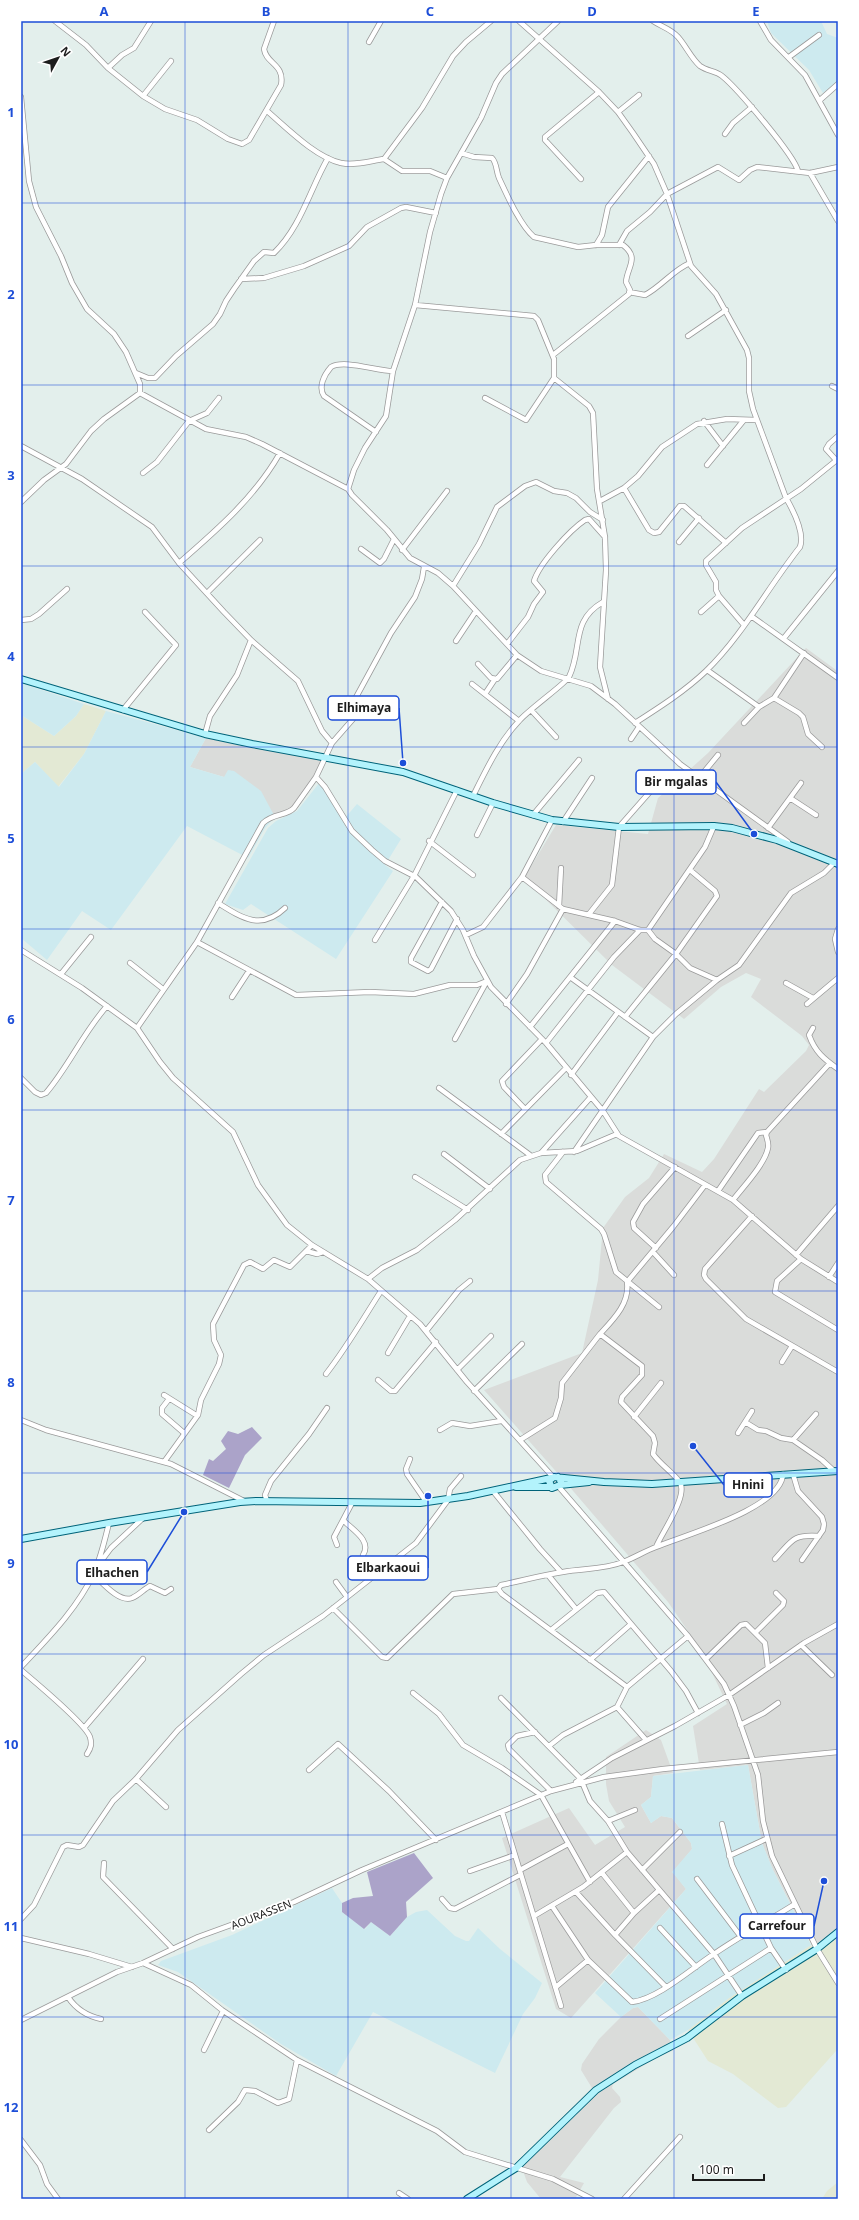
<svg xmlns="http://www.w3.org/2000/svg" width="859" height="2220" font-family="'Noto Sans',sans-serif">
	<rect width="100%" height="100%" fill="#e3efec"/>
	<path fill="#dadcda" d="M 806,648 L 836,670 L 838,666 L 838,1938 L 816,1953 L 773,1870 L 762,1843 L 748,1765 L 700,1770 L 693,1726 L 727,1704 L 701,1650 L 668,1602 L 568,1485 L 484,1390 L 582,1353 L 598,1280 L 603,1228 L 625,1197 L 649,1178 L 664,1154 L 702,1172 L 714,1159 L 759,1089 L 764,1092 L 806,1051 L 809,1045 L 802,1036 L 751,997 L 761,979 L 746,973 L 721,987 L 684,1019 L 612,965 L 524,878 L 556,825 L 648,834 L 658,798 L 708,753 Z
		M 206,738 L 252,748 L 326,761 L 309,791 L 297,806 L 275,817 L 224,777 L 190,767 Z
		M 646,1730 L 661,1740 L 673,1773 L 653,1776 L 651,1797 L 641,1805 L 651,1823 L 661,1816 L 672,1818 L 691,1843 L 692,1849 L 673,1872 L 686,1889 L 571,2018 L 556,2009 L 502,1838 L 569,1808 L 595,1845 L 625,1827 L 609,1801 L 606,1784 L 606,1757 Z
		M 638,2007 L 670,2040 L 674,2050 L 656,2058 L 613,2084 L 612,2088 L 620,2097 L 621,2102 L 614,2108 L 560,2177 L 584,2183 L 575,2199 L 541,2199 L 527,2182 L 519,2160 L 592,2088 L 581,2070 L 582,2064 L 599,2039 L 621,2017 L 633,2008 Z"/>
	<path fill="#e3e9d4" d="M 84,704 L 106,711 L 84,754 L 58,787 L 35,762 L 21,774 L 21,715 L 54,736 L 76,716 Z
		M 838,1938 L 838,2052 L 836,2051 L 786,2107 L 778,2108 L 733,2074 L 708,2061 L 688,2030 L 729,1998 L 811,1945 L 816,1953 Z
		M 838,2182 L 838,2199 L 822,2199 L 827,2191 Z"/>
	<path fill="#cdeaef" d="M 767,21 L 821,21 L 827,34 L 838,38 L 838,81 L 823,93 L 809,70 L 771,33 Z
		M 21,683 L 84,704 L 76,716 L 54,736 L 21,715 Z
		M 106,711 L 206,738 L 190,767 L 224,777 L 228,770 L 234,771 L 261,791 L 275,817 L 265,828 L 248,858 L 187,826 L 111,930 L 82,911 L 47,960 L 21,938 L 21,774 L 35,762 L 59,787 L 84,754 Z
		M 320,782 L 344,819 L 357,804 L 401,839 L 385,865 L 393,871 L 336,959 L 251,904 L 243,910 L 225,904 L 268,828 L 276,821 L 297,811 Z
		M 748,1765 L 762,1843 L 773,1870 L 811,1945 L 729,1998 L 688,2030 L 670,2040 L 638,2007 L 633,2008 L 621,2017 L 595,1993 L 686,1889 L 672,1872 L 692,1849 L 691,1843 L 672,1818 L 661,1816 L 651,1823 L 641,1805 L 651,1797 L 653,1776 Z
		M 332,1888 L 342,1903 L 342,1912 L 365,1929 L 371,1922 L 390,1936 L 407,1917 L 416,1912 L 427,1910 L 455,1936 L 466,1941 L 469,1941 L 478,1928 L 500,1949 L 542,1983 L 535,1998 L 523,2014 L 495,2073 L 373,2012 L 336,2076 L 281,2044 L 178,1972 L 158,1965 L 161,1961 L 232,1935 Z"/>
	<path fill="#aba3c9" d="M 252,1427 L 262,1438 L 245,1455 L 229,1488 L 203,1475 L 209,1459 L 213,1461 L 226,1449 L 221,1441 L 228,1431 L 238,1434 Z
		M 414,1853 L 433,1878 L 406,1902 L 407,1917 L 390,1936 L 371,1922 L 364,1929 L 342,1912 L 342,1903 L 353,1898 L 373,1896 L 367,1872 Z"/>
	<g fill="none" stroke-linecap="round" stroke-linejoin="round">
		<defs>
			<path id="street" d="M 55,21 L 86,45 L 108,68 L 143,96 L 165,109 L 197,120 L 228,139 L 242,144 L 249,140 L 281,85 C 285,64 266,64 264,49 L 274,21
				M 519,21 L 599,92 L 618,112 L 633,133 L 654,164 L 667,194 L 691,266 L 716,294 L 747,350 L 749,358 L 749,391 L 753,409 L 786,498 C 793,510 805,532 800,547 C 768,587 743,635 706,671 C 685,691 660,707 635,723
				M 653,21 C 662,27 671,29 678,37 C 686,46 691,58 700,66 C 707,71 716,71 722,76 C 737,88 794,155 798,171
				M 760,21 L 771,40 L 805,75 L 838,135
				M 369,42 L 381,21
				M 789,57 L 819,35
				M 108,68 L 122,55 L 134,48 L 151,21
				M 143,96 L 171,61
				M 21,97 L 29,181 L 36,207 L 61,256 L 72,283 L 87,309 L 114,334 L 126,352 L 140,384 L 140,393
				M 820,100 L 838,84
				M 267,111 C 287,128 315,157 341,163 C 355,166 370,161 384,159 L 402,171 L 430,171 L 447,178
				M 618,112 L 639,95
				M 725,134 L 733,123 L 752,107
				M 461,153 L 474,157 L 492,158 C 497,163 496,171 499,178 C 507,195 520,225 534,237 L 578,247 L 596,245 L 623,245 C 640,258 627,267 626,282 L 630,290 L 629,294 L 553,355
				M 384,159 L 422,108 L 453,56 L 466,42 L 491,21
				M 810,173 L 838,221
				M 581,179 L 545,140 L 545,137 L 599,92
				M 596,245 L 602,235 L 608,207 L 649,156
				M 619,245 L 627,231 L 650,212 L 667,194 L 718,167 L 739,180 L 750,170 L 757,167 L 810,173 L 838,167
				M 241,279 L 264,278 L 304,266 L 349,246 L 367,227 L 401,208 L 406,207 L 436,213
				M 629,292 L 645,295 C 662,286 673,270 690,263
				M 415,305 L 534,316 L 538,320 L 554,359 L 554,378 L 589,406 L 593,413 L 597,489 L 605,537 L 606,570 L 600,667 L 608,699
				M 688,336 L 726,310
				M 136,373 L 148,378 L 155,378 L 176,356 L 213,324 L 220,314 L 226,301 L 234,289 L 254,261 L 264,252 L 274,253 C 301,227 310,189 328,158
				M 832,386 L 838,389
				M 485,398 L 526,420 L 554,378
				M 704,421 L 723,446
				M 376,432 L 324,396 C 318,387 324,375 331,367 C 344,359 376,371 393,371
				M 21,446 L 82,479 L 152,527 L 179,563 L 224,612 L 251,640 L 298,681 L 322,731 L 332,743 L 316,777 L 294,808 C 287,816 273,813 263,823 L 197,942 L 137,1028
				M 836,460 L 826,449 L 829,444 L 838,436
				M 707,465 L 744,420
				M 143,473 L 157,462 L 189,421 L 207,413 L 219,398
				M 624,488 L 649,530 L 654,533 L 659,532 L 680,506 L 684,506 L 726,543
				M 348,489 L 354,470 L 365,448 L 386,416 L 393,371 L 415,305 L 430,232 L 441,194 L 447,178 L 481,118 L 496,83 L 502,74 L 558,21
				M 600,501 L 624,488 L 638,476 L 662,447 L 697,424 L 727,419 L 756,420
				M 21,502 L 44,480 L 66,464 L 91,431 L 104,419 L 140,393 L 206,429 L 246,437 L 262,444 L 348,489 L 352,495 L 387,530 L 410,558 L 438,573 L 453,586 L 517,655 L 541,671 L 591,686 L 615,704 L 680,764 L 788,842
				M 679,542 L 699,518
				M 361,549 L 380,563 L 384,559 L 394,539
				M 402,550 L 447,491
				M 179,563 C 217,530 255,497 280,453
				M 453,586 L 479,544 L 497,507 L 525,486 L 536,482 L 554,491 L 567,493 L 576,498 L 590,512 L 603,520
				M 208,592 L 260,540
				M 701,612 L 719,596
				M 751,616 L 838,678
				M 21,620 L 31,619 L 39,614 L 67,589
				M 744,625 L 719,596 L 716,590 L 716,582 L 706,565 L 706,561 L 742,528 L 801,489 L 838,459
				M 784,638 L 838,571
				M 456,641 L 476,611
				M 507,644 L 528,617 L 534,604 L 543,592 L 534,581 C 539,564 570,530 585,520 L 589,519 L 605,537
				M 478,664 L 491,678 L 497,679 L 517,655
				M 707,670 L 759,707 L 774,698 L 804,653
				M 472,684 L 519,721
				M 485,694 L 495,679
				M 774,698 L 799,713 L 803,717 L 808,734 L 822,747
				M 123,710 L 176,645 L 145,612
				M 531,710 L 556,737
				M 744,723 L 759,707
				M 205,734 L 210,716 L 237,675 L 251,640
				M 631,739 L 639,727
				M 332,743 L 353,719 L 354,701 L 391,633 L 415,597 L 422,579 L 424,567
				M 316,777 L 325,787 L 352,831 L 372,850 L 385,861 L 416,877 L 451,911 L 463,930 L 474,956 L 491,987 L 546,1043 L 603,1111 L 619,1136 L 733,1200 L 801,1259 L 838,1282
				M 699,778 L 718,755
				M 473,796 C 486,770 499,742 519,721 C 527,711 566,683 569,677 C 583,648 570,621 603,602
				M 790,798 L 816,815
				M 533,815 L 579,760
				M 563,822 L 592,778
				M 768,828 L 801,783
				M 477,835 L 493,803
				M 429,841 L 473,875
				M 522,877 L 563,909 L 615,921 L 640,930 L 648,930 L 655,939 L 676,954 L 690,968 L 717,980
				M 442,902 L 411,958 L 411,962 L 428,971 L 431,969 L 457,919
				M 218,903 C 242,918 261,931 285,908
				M 559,906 L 561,868
				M 589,914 L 612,885 L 619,827 L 656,785
				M 838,929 L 835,939 L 838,952
				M 648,930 L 705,847 L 714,826
				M 466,935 L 483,927 L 522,877 L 552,820
				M 375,940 L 414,876 L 457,790
				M 197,942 L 296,995 L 370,992 L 414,994 L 450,985 L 477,985 L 487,981
				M 21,950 L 82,988 L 137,1028 L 160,1062 L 173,1078 L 233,1132 L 258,1185 L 287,1225 L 312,1245 L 368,1279 L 420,1324 L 467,1382 L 553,1477
				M 130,963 L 163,989
				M 61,974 L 91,937
				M 570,977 L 653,1037
				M 786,983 L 813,998
				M 232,997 L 249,971
				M 506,1004 L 527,974 L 563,909
				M 807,1004 L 838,978
				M 625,1017 L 676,954 L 717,896 L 715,891 L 690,870
				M 530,1027 L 615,921
				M 813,1028 L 809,1035 C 815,1052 824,1059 838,1069
				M 455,1039 L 487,981
				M 546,1043 L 614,957 L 640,930
				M 571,1075 L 618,1012
				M 21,1078 L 35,1092 L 41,1095 L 46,1093 C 69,1066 83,1033 107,1006
				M 439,1088 L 530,1155
				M 525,1109 L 504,1087 L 502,1081 L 542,1039
				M 501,1134 L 566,1068
				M 563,1152 L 545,1175 L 546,1182 L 601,1229 L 604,1234 L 616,1272 L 659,1307
				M 574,1152 L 653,1037 L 676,1014 L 717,980 L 739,965 L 791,893 L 824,873 L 834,863
				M 541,1153 L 590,1098
				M 444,1154 L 490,1189
				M 415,1177 L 468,1210
				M 718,1191 L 758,1133 L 767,1132
				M 733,1200 C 743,1187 765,1164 768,1148 C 769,1143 767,1139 766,1135 L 767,1132 L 830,1063
				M 752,1216 L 705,1269 L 704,1275 L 706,1279 L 746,1319 L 838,1372
				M 656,1248 L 634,1228 L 633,1222 L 643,1204 L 675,1167
				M 306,1251 L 317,1254 L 323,1252
				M 653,1252 L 674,1275
				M 796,1255 L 838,1206
				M 801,1259 L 777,1281 L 775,1292 L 838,1330
				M 829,1277 L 838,1263
				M 368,1279 L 382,1268 L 417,1250 L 455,1220 L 520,1160 L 541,1153 L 577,1151 L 617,1134
				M 426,1331 L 459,1290 L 470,1281
				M 388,1353 L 410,1316
				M 782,1362 L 792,1346
				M 457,1370 L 491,1336
				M 326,1374 C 347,1347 363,1319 381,1291
				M 378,1380 L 391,1391 L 395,1391 L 436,1342
				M 474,1391 L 522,1344
				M 164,1395 L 196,1415
				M 169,1399 L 162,1408 L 162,1414 L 184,1433
				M 634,1417 L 661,1383
				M 21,1420 L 46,1430 L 171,1464 L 244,1501
				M 745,1422 L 758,1430 L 766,1431 L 781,1438 L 793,1440 L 822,1460 L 834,1471
				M 440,1430 L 452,1423 L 470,1426 L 501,1421
				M 738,1433 L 752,1411
				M 520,1440 L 555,1418 L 561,1398 L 562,1383 L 600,1334
				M 793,1440 L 816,1414
				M 410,1459 L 406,1469 L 407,1474 L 427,1503
				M 164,1462 L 198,1415 L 201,1400 L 219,1364 L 221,1355 L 214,1340 L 213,1324 L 244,1265 L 250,1262 L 263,1269 L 274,1260 L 290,1267 L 312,1245
				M 793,1474 L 798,1491 L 822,1517 L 824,1524 L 823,1530 L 802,1560
				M 559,1487 L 688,1636 L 724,1684 L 734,1706 L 758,1775 L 763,1821 L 772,1856 L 817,1949 L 838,1983
				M 493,1491 L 540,1549 L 561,1572
				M 267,1501 L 265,1495 L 271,1481 L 309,1434 L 327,1408
				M 344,1521 C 353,1530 372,1541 363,1555
				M 337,1545 L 334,1537 L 352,1503
				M 656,1547 C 662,1532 690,1494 679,1481 C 671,1471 660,1464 653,1454 L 655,1443 L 653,1436 L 621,1402 L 622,1397 L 642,1375 L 642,1366 L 600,1334 C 614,1319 630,1303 627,1282 L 673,1227 L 705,1185
				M 775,1559 C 792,1541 792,1534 819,1536
				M 99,1564 L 111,1548 L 143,1518
				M 93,1574 C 102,1582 119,1603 132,1598 C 139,1595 144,1589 150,1586 L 165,1593 L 171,1589
				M 548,1575 L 576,1609
				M 336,1582 L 347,1597
				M 498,1589 L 502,1594 L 627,1687
				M 333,1608 L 382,1657 L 387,1658 L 453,1594 L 498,1589 L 501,1585 C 521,1581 542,1575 563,1572 C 583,1568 603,1570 623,1562 C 634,1558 645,1551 656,1547 C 684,1535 781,1509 783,1474
				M 551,1630 L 597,1593 L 604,1592 L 671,1671 L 686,1691 L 698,1713
				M 755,1633 L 783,1605 L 784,1601 L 776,1593
				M 801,1645 L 832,1675
				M 706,1659 L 741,1625 L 746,1624 L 765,1643 L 768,1668
				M 590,1660 L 631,1624
				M 21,1667 C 48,1638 77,1609 94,1573 C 101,1557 105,1539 109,1523
				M 21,1670 C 35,1682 85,1723 90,1737 C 92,1744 91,1748 87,1754
				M 413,1693 L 439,1714 L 463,1745 L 502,1768 L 541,1795 L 590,1882
				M 501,1698 L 581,1779
				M 617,1707 L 646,1740
				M 740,1725 L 764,1713 L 778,1703
				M 84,1728 L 143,1659
				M 535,1732 L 517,1736 L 508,1745 L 509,1749 L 551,1791
				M 549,1746 L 563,1735 L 617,1707 L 627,1687 L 688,1636
				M 309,1770 L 338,1744 L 389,1791 L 436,1840
				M 136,1779 L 166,1807
				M 576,1782 L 612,1758 L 675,1726 L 729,1695 L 804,1643 L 838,1624
				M 582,1782 L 590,1801 L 608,1821 L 627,1852 L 714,1954 L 742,1996
				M 502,1812 L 561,2006
				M 608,1821 L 635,1810
				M 722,1824 L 732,1865 L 771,1948
				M 729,1856 L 766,1839
				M 104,1863 L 103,1877 L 173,1949
				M 520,1870 L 568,1844
				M 642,1870 L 680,1832
				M 470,1871 L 515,1855
				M 602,1873 L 634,1913
				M 697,1879 L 741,1937
				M 576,1892 L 615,1935 L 666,1987
				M 442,1899 L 450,1908 L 455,1909 L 520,1875
				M 552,1906 L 588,1960 L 632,2002 C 658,1999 692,1968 714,1954 C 740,1936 768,1921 795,1904
				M 534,1916 L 583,1887 L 627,1852
				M 21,1919 L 34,1905 L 63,1847 L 67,1845 L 79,1847 L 83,1845 L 113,1801 L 136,1779 L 178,1730 L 241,1674 L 264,1655 L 323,1616 L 416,1543 L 448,1500 L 450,1489 L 461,1476
				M 660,1928 L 696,1967
				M 615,1935 L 634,1913 L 658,1891
				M 21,1938 L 89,1954 L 132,1967
				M 143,1963 L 191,1985 L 222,2010 L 297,2060 L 437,2131 L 465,2152 L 553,2179 L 592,2199
				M 556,1987 L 588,1960
				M 68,1997 C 76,2009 87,2016 101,2019
				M 660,2019 L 771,1948 L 786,1970
				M 21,2020 L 117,1972 L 143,1963 L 198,1937 L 294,1902 L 362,1870 L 551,1791 L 604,1777 L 663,1769 L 838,1752
				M 204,2050 L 223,2011
				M 209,2130 L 238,2102 L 245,2090 L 255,2091 L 278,2103 L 289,2099 L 297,2060
				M 21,2140 L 40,2165 L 47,2184 L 58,2199
				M 399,2193 L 408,2199
				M 624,2199 L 680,2137"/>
			<path id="secondary" d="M 21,679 L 205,734 L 252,744 L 403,772 L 493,803 L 552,820 L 619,827 L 714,826 L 732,828 L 777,840 L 838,864
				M 558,1477 L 561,1482 L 560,1485 L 552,1488 L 549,1481 L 554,1477 L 604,1482 L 652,1484 L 838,1471
				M 560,1485 L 589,1482
				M 516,1487 L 551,1487
				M 21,1539 L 109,1523 L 240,1502 L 256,1501 L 420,1503 L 468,1496 L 551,1478
				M 467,2199 L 516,2168 L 596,2090 L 635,2065 L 687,2038 L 742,1996 L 817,1949 L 838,1932"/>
		</defs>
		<use href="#street" stroke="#9a9a9a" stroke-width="6"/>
		<use href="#secondary" stroke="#006379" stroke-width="8"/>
		<use href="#street" stroke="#fff" stroke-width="4.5"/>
		<use href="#secondary" stroke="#b3f3fc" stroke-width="6"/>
	</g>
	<path fill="none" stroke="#1d4ed8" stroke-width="1" stroke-opacity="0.55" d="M 185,21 L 185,2199M 348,21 L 348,2199M 511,21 L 511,2199M 674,21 L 674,2199M 21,203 L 838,203M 21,385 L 838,385M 21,566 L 838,566M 21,747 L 838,747M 21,929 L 838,929M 21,1110 L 838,1110M 21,1291 L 838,1291M 21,1473 L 838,1473M 21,1654 L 838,1654M 21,1835 L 838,1835M 21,2017 L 838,2017"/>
	<g text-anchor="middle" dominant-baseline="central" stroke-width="3.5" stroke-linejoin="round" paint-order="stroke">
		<g font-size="11" fill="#1d1d1d" stroke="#fff">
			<text transform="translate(261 1914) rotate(-21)">AOURASSEN</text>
		</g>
	</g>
	<path fill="none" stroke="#1d4ed8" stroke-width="1.5" d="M403 763L399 708M754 834L716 782M693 1446L724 1485M428 1496L428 1568M184 1512L147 1572M824 1881L814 1926"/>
	<g fill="#1d4ed8" stroke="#fff" stroke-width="1.5">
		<circle cx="403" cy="763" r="4"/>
		<circle cx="754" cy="834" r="4"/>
		<circle cx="693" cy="1446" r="4"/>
		<circle cx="428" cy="1496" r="4"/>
		<circle cx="184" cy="1512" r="4"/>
		<circle cx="824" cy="1881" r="4"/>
	</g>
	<g fill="#fff" stroke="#1d4ed8" stroke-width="1.5">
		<rect x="328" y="696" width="71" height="24" rx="4"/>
		<rect x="636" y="770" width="80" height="24" rx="4"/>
		<rect x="724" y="1473" width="48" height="24" rx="4"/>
		<rect x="348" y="1556" width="80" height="24" rx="4"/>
		<rect x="77" y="1560" width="70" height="24" rx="4"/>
		<rect x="740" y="1914" width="74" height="24" rx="4"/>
	</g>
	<g font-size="12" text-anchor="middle" font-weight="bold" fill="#1d1d1d">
		<text x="364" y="712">Elhimaya</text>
		<text x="676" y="786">Bir mgalas</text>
		<text x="748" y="1489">Hnini</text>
		<text x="388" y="1572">Elbarkaoui</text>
		<text x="112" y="1577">Elhachen</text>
		<text x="777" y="1930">Carrefour</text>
	</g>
	<rect width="859" height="2220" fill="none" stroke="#ffffff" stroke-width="44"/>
	<g transform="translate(58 58) rotate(50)" stroke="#ffffff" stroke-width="3" paint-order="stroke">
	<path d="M0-3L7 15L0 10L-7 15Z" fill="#1d1d1d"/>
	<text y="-6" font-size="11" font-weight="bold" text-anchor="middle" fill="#1d1d1d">N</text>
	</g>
	<path d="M693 2174v6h71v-6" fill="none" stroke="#1d1d1d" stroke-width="2"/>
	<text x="699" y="2174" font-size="12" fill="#1d1d1d" stroke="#ffffff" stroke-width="3" paint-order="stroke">100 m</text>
	<rect x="22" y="22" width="815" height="2176" fill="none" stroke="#1d4ed8" stroke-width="1.5"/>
	<g font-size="13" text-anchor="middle" font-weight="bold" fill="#1d4ed8">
		<text x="104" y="16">A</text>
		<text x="266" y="16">B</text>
		<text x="430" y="16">C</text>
		<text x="592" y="16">D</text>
		<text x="756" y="16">E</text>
		<text x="11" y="117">1</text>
		<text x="11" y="299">2</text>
		<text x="11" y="480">3</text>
		<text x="11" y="661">4</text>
		<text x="11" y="843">5</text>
		<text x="11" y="1024">6</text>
		<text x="11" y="1205">7</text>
		<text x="11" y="1387">8</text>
		<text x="11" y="1568">9</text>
		<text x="11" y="1749">10</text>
		<text x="11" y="1931">11</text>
		<text x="11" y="2112">12</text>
	</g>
</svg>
